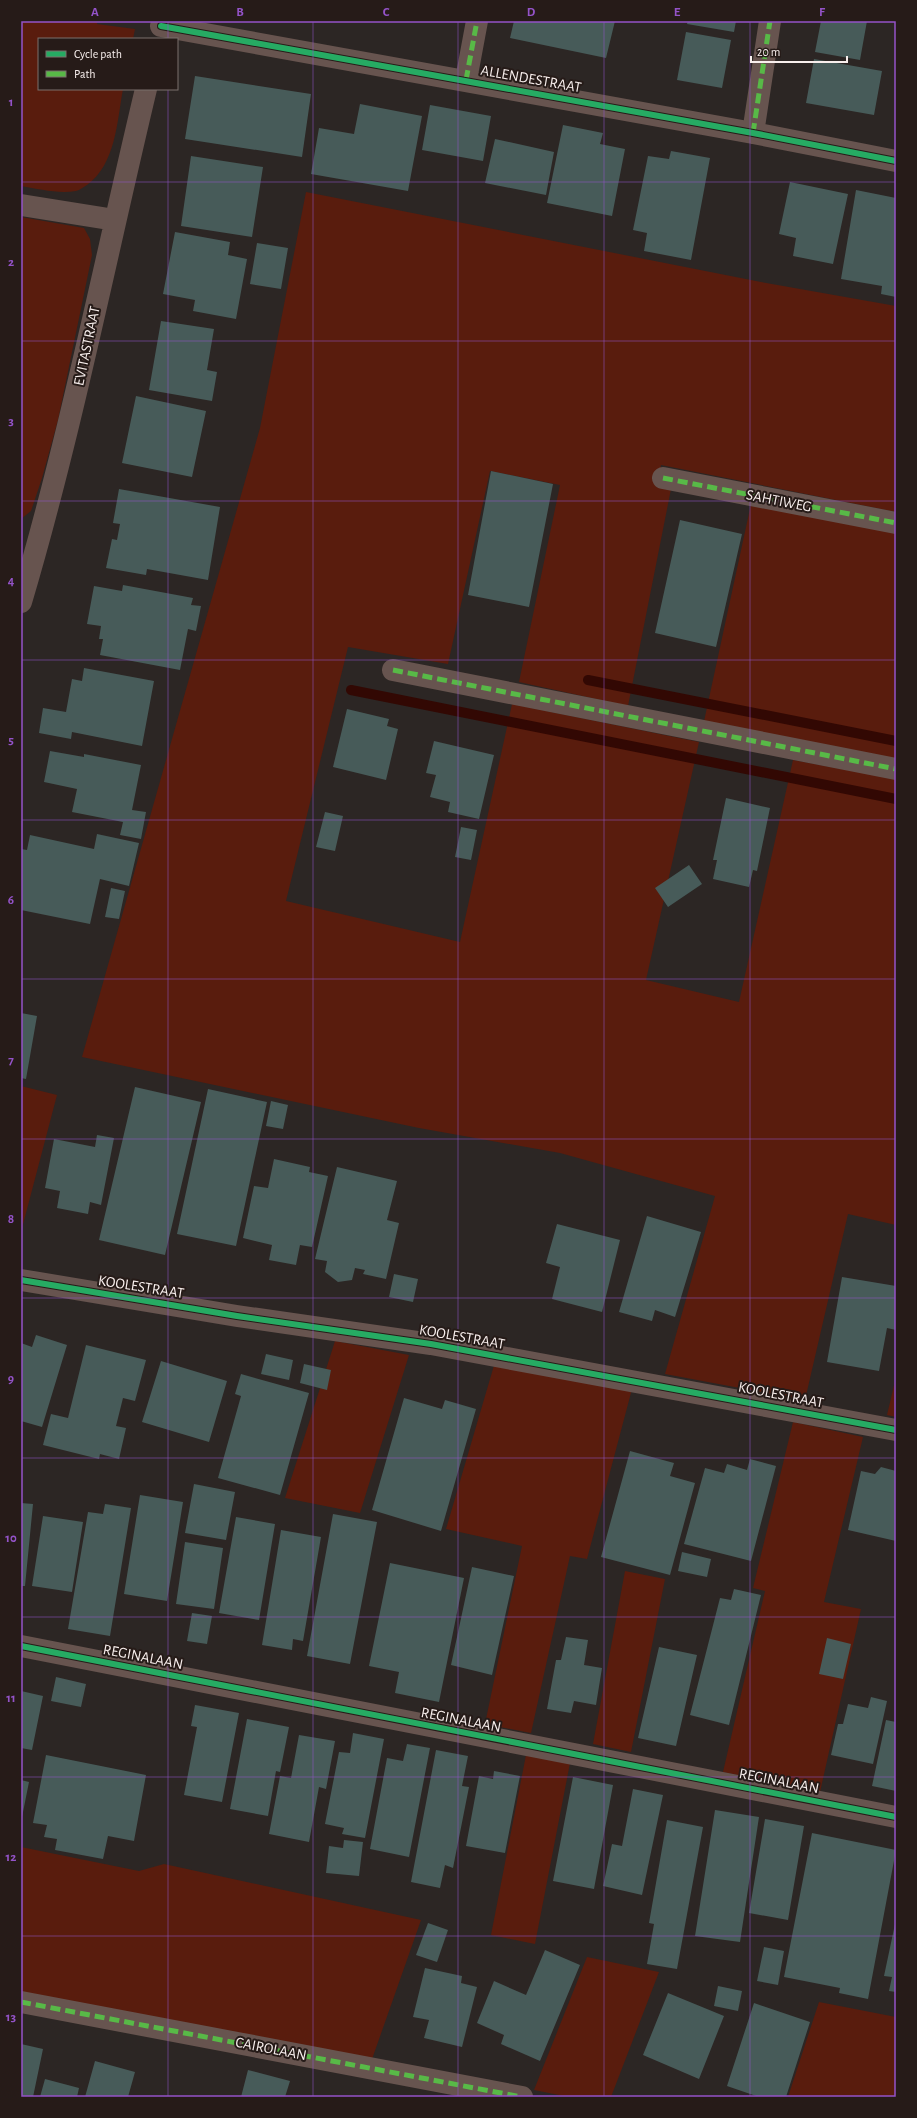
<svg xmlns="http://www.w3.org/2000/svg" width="917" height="2118" font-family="'Alegreya Sans',sans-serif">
	<rect width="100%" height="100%" fill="#2c2624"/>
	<path fill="#591c0d" d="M 21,21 L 97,21 L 97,24 L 135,29 L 133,39 L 39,39 L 39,89 L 123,89 C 117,121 116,164 87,185 C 83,187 80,190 76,191 C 58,194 39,189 21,186 Z
		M 306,192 L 761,282 L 896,306 L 896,512 L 661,465 L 657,487 L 671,489 L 628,706 L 519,682 L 560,485 L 490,471 L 448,664 L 348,647 L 286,901 L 460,942 L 512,704 L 699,742 L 646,980 L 739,1002 L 793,760 L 896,779 L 896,1225 L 848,1214 L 805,1400 L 665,1374 L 715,1196 L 560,1153 L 419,1128 L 82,1057 L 260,428 Z
		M 21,217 L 84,228 L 90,239 L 92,255 L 58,420 L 42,478 L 31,511 L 21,519 Z
		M 751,504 L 896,532 L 896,762 L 703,726 Z
		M 21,1086 L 57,1095 L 21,1232 Z
		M 335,1341 L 409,1355 L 360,1513 L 285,1498 Z
		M 495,1362 L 632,1389 L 587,1559 L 570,1556 L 531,1733 L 485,1724 L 522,1546 L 446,1529 Z
		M 896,1377 L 896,1417 L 887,1415 Z
		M 793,1422 L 863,1437 L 824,1602 L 861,1609 L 820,1792 L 723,1772 L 765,1591 L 753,1588 Z
		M 625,1571 L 665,1579 L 631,1752 L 593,1744 Z
		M 526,1755 L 570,1763 L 535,1944 L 491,1935 Z
		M 21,1847 L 139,1871 L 164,1864 L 421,1920 L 371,2062 L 21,1993 Z
		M 587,1957 L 659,1972 L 611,2097 L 569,2097 L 534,2090 Z
		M 819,2002 L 896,2017 L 896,2097 L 788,2097 Z"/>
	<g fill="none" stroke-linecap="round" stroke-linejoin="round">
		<path stroke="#320803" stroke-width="10" d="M 588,680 L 896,741
			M 351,690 L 896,799"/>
	</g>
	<path fill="#475b59" d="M 514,21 L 615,21 L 606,58 L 510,38 Z
		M 688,21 L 736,21 L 734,32 L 687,24 Z
		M 821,21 L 867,21 L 860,60 L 815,52 Z
		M 686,32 L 731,40 L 722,88 L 677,80 Z
		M 814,59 L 882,71 L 874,115 L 806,103 Z
		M 195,76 L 311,94 L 302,157 L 185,139 Z
		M 360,104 L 422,116 L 408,191 L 311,174 L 319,128 L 354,134 Z
		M 430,105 L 491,116 L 483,161 L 422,150 Z
		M 563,125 L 603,133 L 600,144 L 625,149 L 612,216 L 547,203 Z
		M 495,139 L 554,152 L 546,195 L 485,183 Z
		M 671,151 L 710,158 L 691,260 L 644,251 L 647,233 L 633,230 L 648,156 L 669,159 Z
		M 191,156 L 263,167 L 252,237 L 181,226 Z
		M 790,182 L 848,194 L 833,264 L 793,256 L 796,238 L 779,234 Z
		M 856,190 L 896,198 L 896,297 L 881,294 L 882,286 L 841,279 Z
		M 175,232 L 230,242 L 228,255 L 247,259 L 236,319 L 193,311 L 195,300 L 163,294 Z
		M 257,243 L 288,248 L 281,289 L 250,284 Z
		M 161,321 L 214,329 L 207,370 L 217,372 L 212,401 L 149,390 Z
		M 136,396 L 206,411 L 192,477 L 122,463 Z
		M 491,471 L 553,484 L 529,607 L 468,595 Z
		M 119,489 L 220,507 L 208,580 L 147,569 L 146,575 L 106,568 L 112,539 L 117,540 L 120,524 L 113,523 Z
		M 680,520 L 742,534 L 716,647 L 655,633 Z
		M 123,585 L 193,598 L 191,605 L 201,606 L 196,631 L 188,629 L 180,670 L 100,655 L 103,639 L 99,639 L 101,626 L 87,624 L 94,586 L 122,591 Z
		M 84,668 L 154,681 L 142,746 L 72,732 L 71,739 L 39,733 L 43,708 L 66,712 L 72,679 L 82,681 Z
		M 347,709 L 389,719 L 387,726 L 398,729 L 386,780 L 333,767 Z
		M 434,741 L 494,755 L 479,819 L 448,812 L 450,802 L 430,797 L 436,775 L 426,773 Z
		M 50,751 L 84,757 L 84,754 L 141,765 L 132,810 L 146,812 L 141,839 L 120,835 L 123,822 L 72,812 L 77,789 L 44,782 Z
		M 726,798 L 770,808 L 757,871 L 753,870 L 749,887 L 713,879 L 717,860 L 713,860 Z
		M 325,812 L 343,816 L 335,851 L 316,847 Z
		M 461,827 L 477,830 L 471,860 L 455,857 Z
		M 97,834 L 139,843 L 129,886 L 100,879 L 90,924 L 21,910 L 21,849 L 27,850 L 30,835 L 94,849 Z
		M 689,865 L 702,884 L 668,907 L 655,888 Z
		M 111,888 L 125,891 L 119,919 L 105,917 Z
		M 21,1013 L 37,1016 L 26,1079 L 21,1078 Z
		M 135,1087 L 201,1102 L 165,1255 L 99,1240 Z
		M 208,1089 L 267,1102 L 236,1246 L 177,1234 Z
		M 271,1101 L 288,1105 L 283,1129 L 266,1126 Z
		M 97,1135 L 114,1138 L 101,1205 L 90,1202 L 88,1214 L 57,1208 L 60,1191 L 45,1188 L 54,1139 L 95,1147 Z
		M 274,1159 L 310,1167 L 309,1172 L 328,1176 L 312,1247 L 300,1245 L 296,1265 L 269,1260 L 272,1245 L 243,1238 L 254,1186 L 268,1188 Z
		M 337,1167 L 397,1181 L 387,1220 L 399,1223 L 386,1279 L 363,1274 L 365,1270 L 355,1268 L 352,1280 L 338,1282 L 325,1272 L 327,1261 L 315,1259 Z
		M 647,1216 L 701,1232 L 675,1317 L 655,1310 L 652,1321 L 619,1312 Z
		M 557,1224 L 620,1240 L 602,1312 L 552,1299 L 560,1267 L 546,1263 Z
		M 394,1274 L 418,1279 L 413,1302 L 389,1297 Z
		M 842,1277 L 896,1286 L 896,1330 L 887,1328 L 879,1371 L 827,1362 Z
		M 36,1335 L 67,1345 L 42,1427 L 21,1421 L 21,1343 L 32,1347 Z
		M 86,1345 L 146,1360 L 135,1401 L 123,1398 L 116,1426 L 126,1428 L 119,1459 L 100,1454 L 99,1459 L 43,1445 L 51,1414 L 68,1418 Z
		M 266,1354 L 293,1360 L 289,1380 L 261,1374 Z
		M 161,1361 L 227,1381 L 209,1442 L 142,1422 Z
		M 304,1364 L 331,1370 L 327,1390 L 300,1383 Z
		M 241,1374 L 309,1393 L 280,1495 L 218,1478 L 241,1396 L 235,1394 Z
		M 404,1398 L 442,1409 L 445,1400 L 476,1409 L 441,1531 L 372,1510 Z
		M 630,1451 L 674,1463 L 670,1476 L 695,1483 L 670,1575 L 601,1557 Z
		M 750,1459 L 776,1466 L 751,1561 L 684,1544 L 705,1468 L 724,1473 L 727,1464 L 747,1470 Z
		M 881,1467 L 896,1471 L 896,1541 L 848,1530 L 861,1471 L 875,1474 Z
		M 194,1484 L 235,1492 L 226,1540 L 185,1533 Z
		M 140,1495 L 183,1502 L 167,1601 L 124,1594 Z
		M 21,1503 L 33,1504 L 25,1586 L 21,1586 Z
		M 105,1504 L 131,1508 L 110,1636 L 68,1629 L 88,1512 L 103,1514 Z
		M 333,1514 L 377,1522 L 350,1664 L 307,1656 Z
		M 43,1516 L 83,1522 L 72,1592 L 32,1586 Z
		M 236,1517 L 275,1524 L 259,1620 L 219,1613 Z
		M 281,1530 L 321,1537 L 303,1641 L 293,1639 L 292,1650 L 262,1645 Z
		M 185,1542 L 223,1548 L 214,1609 L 176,1604 Z
		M 682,1552 L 711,1559 L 707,1577 L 678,1571 Z
		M 390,1563 L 464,1578 L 439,1702 L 395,1693 L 399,1672 L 369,1666 Z
		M 472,1567 L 514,1576 L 492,1675 L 451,1665 Z
		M 734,1589 L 761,1595 L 729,1725 L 690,1715 L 720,1598 L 731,1600 Z
		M 192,1613 L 212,1616 L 207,1644 L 187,1641 Z
		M 566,1637 L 588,1640 L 584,1665 L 602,1668 L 596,1705 L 574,1701 L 571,1713 L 547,1709 L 556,1660 L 561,1660 Z
		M 827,1638 L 851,1644 L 843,1679 L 819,1674 Z
		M 659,1647 L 697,1655 L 676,1746 L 638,1738 Z
		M 56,1677 L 86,1684 L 81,1707 L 51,1701 Z
		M 21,1691 L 43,1696 L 32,1750 L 21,1748 Z
		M 871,1697 L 887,1701 L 873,1764 L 831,1755 L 838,1724 L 843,1724 L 848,1704 L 868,1708 Z
		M 195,1705 L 239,1713 L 222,1802 L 184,1795 L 197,1727 L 191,1726 Z
		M 247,1719 L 289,1727 L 280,1772 L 276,1771 L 268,1816 L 230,1809 Z
		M 886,1720 L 896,1722 L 896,1791 L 872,1786 Z
		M 353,1733 L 384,1739 L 365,1838 L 342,1834 L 344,1828 L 325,1824 L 339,1752 L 350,1753 Z
		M 299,1735 L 335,1741 L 326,1789 L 319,1787 L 309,1842 L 269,1834 L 280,1776 L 291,1778 Z
		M 407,1744 L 430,1748 L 409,1857 L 370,1849 L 387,1758 L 403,1761 Z
		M 436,1750 L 468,1756 L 462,1786 L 469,1787 L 453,1868 L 445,1865 L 440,1888 L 411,1882 Z
		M 46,1755 L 146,1775 L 134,1841 L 108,1836 L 103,1859 L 55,1850 L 57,1839 L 44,1837 L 47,1825 L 33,1823 Z
		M 494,1771 L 520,1776 L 505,1853 L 466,1846 L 479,1776 L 493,1779 Z
		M 573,1777 L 613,1785 L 594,1889 L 553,1881 Z
		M 21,1780 L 29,1782 L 22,1817 L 21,1817 Z
		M 633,1789 L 663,1795 L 642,1895 L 603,1886 L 612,1844 L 622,1846 Z
		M 715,1810 L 759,1817 L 740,1942 L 695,1936 Z
		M 765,1819 L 804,1826 L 788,1920 L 749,1913 Z
		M 667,1820 L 703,1827 L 677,1969 L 647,1964 L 654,1924 L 649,1923 Z
		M 812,1833 L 896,1850 L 868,1999 L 839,1993 L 840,1988 L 784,1977 Z
		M 344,1840 L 363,1842 L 359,1876 L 326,1873 L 329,1846 L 343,1848 Z
		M 428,1923 L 448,1930 L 437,1962 L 416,1955 Z
		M 895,1924 L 896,1924 L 896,1992 L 889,1991 L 892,1977 L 884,1976 Z
		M 764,1947 L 784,1951 L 778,1985 L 757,1981 Z
		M 545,1950 L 580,1965 L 540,2061 L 501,2044 L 504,2035 L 477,2023 L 494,1981 L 526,1995 Z
		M 425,1968 L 462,1976 L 461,1983 L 477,1987 L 462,2047 L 424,2038 L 429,2020 L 413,2017 Z
		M 718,1986 L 742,1991 L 738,2011 L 714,2006 Z
		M 668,1993 L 724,2016 L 699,2079 L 643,2055 Z
		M 754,2003 L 810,2022 L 786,2097 L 759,2097 L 727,2086 Z
		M 21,2044 L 43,2049 L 33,2097 L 21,2097 Z
		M 95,2061 L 135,2072 L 128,2097 L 85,2097 Z
		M 248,2070 L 290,2081 L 285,2097 L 241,2097 Z
		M 45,2079 L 79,2088 L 77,2097 L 40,2097 Z"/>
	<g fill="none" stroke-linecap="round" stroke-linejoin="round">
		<path stroke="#67544f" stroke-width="22" d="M 161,26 L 753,133 L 896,161
			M 466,80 L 477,21
			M 753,133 L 770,21
			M 21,205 L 115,220
			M 663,478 L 896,523
			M 21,602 C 71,433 105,260 146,89
			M 393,670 L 896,769
			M 21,1280 L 237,1316 L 431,1344 L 896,1430
			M 21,1646 L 896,1817
			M 21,2002 L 522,2097"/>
		<path stroke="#58b947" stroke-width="5" stroke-dasharray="10 5" stroke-linecap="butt" d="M 466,80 L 477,21
			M 753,133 L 770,21
			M 663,478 L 896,523
			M 393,670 L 896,769
			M 21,2002 L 522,2097"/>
		<defs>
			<path id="cycleway" d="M 161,26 L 753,133 L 896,161
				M 21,1280 L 237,1316 L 431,1344 L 896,1430
				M 21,1646 L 896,1817"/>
		</defs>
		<use href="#cycleway" stroke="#261b18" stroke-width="8"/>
		<use href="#cycleway" stroke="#26ab63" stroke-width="6"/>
	</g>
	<path fill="none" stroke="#9453c8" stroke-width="1" stroke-opacity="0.55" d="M 168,21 L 168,39M 313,21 L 313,2097M 458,21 L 458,2097M 604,21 L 604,2097M 750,21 L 750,2097M 168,89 L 168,2097M 21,182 L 896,182M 21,341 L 896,341M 21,501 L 896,501M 21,660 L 896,660M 21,820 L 896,820M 21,979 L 896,979M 21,1139 L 896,1139M 21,1298 L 896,1298M 21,1458 L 896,1458M 21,1617 L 896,1617M 21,1777 L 896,1777M 21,1936 L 896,1936"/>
	<g text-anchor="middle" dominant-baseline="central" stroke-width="4" stroke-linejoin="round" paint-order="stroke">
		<g font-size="15" fill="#f8efed" stroke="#261b18">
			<text transform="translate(531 79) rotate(10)">ALLENDESTRAAT</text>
			<text transform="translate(87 346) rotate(-78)">EVITASTRAAT</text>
			<text transform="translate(779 501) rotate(11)">SAHTIWEG</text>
			<text transform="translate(141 1287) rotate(9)">KOOLESTRAAT</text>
			<text transform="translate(462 1337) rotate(10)">KOOLESTRAAT</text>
			<text transform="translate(781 1395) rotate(11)">KOOLESTRAAT</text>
			<text transform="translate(143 1657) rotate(11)">REGINALAAN</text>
			<text transform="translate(461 1720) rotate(11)">REGINALAAN</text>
			<text transform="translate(779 1781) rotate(11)">REGINALAAN</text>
			<text transform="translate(271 2049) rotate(11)">CAIROLAAN</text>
		</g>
	</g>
	<rect width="917" height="2118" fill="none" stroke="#261b18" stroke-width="44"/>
	<rect x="38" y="38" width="140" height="52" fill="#261b18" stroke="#7a706d"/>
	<rect x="46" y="51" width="20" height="6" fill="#26ab63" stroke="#7a706d"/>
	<text x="74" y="58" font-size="12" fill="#f8efed">Cycle path</text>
	<rect x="46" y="71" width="20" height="6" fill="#58b947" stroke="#7a706d"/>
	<text x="74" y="78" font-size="12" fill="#f8efed">Path</text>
	<path d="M751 56v6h96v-6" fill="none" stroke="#f8efed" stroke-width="2"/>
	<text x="757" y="56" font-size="12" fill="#f8efed" stroke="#261b18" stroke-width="3" paint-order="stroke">20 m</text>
	<rect x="22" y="22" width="873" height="2074" fill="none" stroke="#9453c8" stroke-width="1.5"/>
	<g font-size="13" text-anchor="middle" font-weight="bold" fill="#9453c8">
		<text x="95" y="16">A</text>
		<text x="240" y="16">B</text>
		<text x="386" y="16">C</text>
		<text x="531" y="16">D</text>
		<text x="677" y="16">E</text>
		<text x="822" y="16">F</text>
		<text x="11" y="106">1</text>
		<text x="11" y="266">2</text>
		<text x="11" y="425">3</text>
		<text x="11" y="585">4</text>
		<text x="11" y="744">5</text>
		<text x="11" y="904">6</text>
		<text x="11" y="1064">7</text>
		<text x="11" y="1223">8</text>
		<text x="11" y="1383">9</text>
		<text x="11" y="1542">10</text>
		<text x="11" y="1702">11</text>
		<text x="11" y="1861">12</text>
		<text x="11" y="2021">13</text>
	</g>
</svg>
